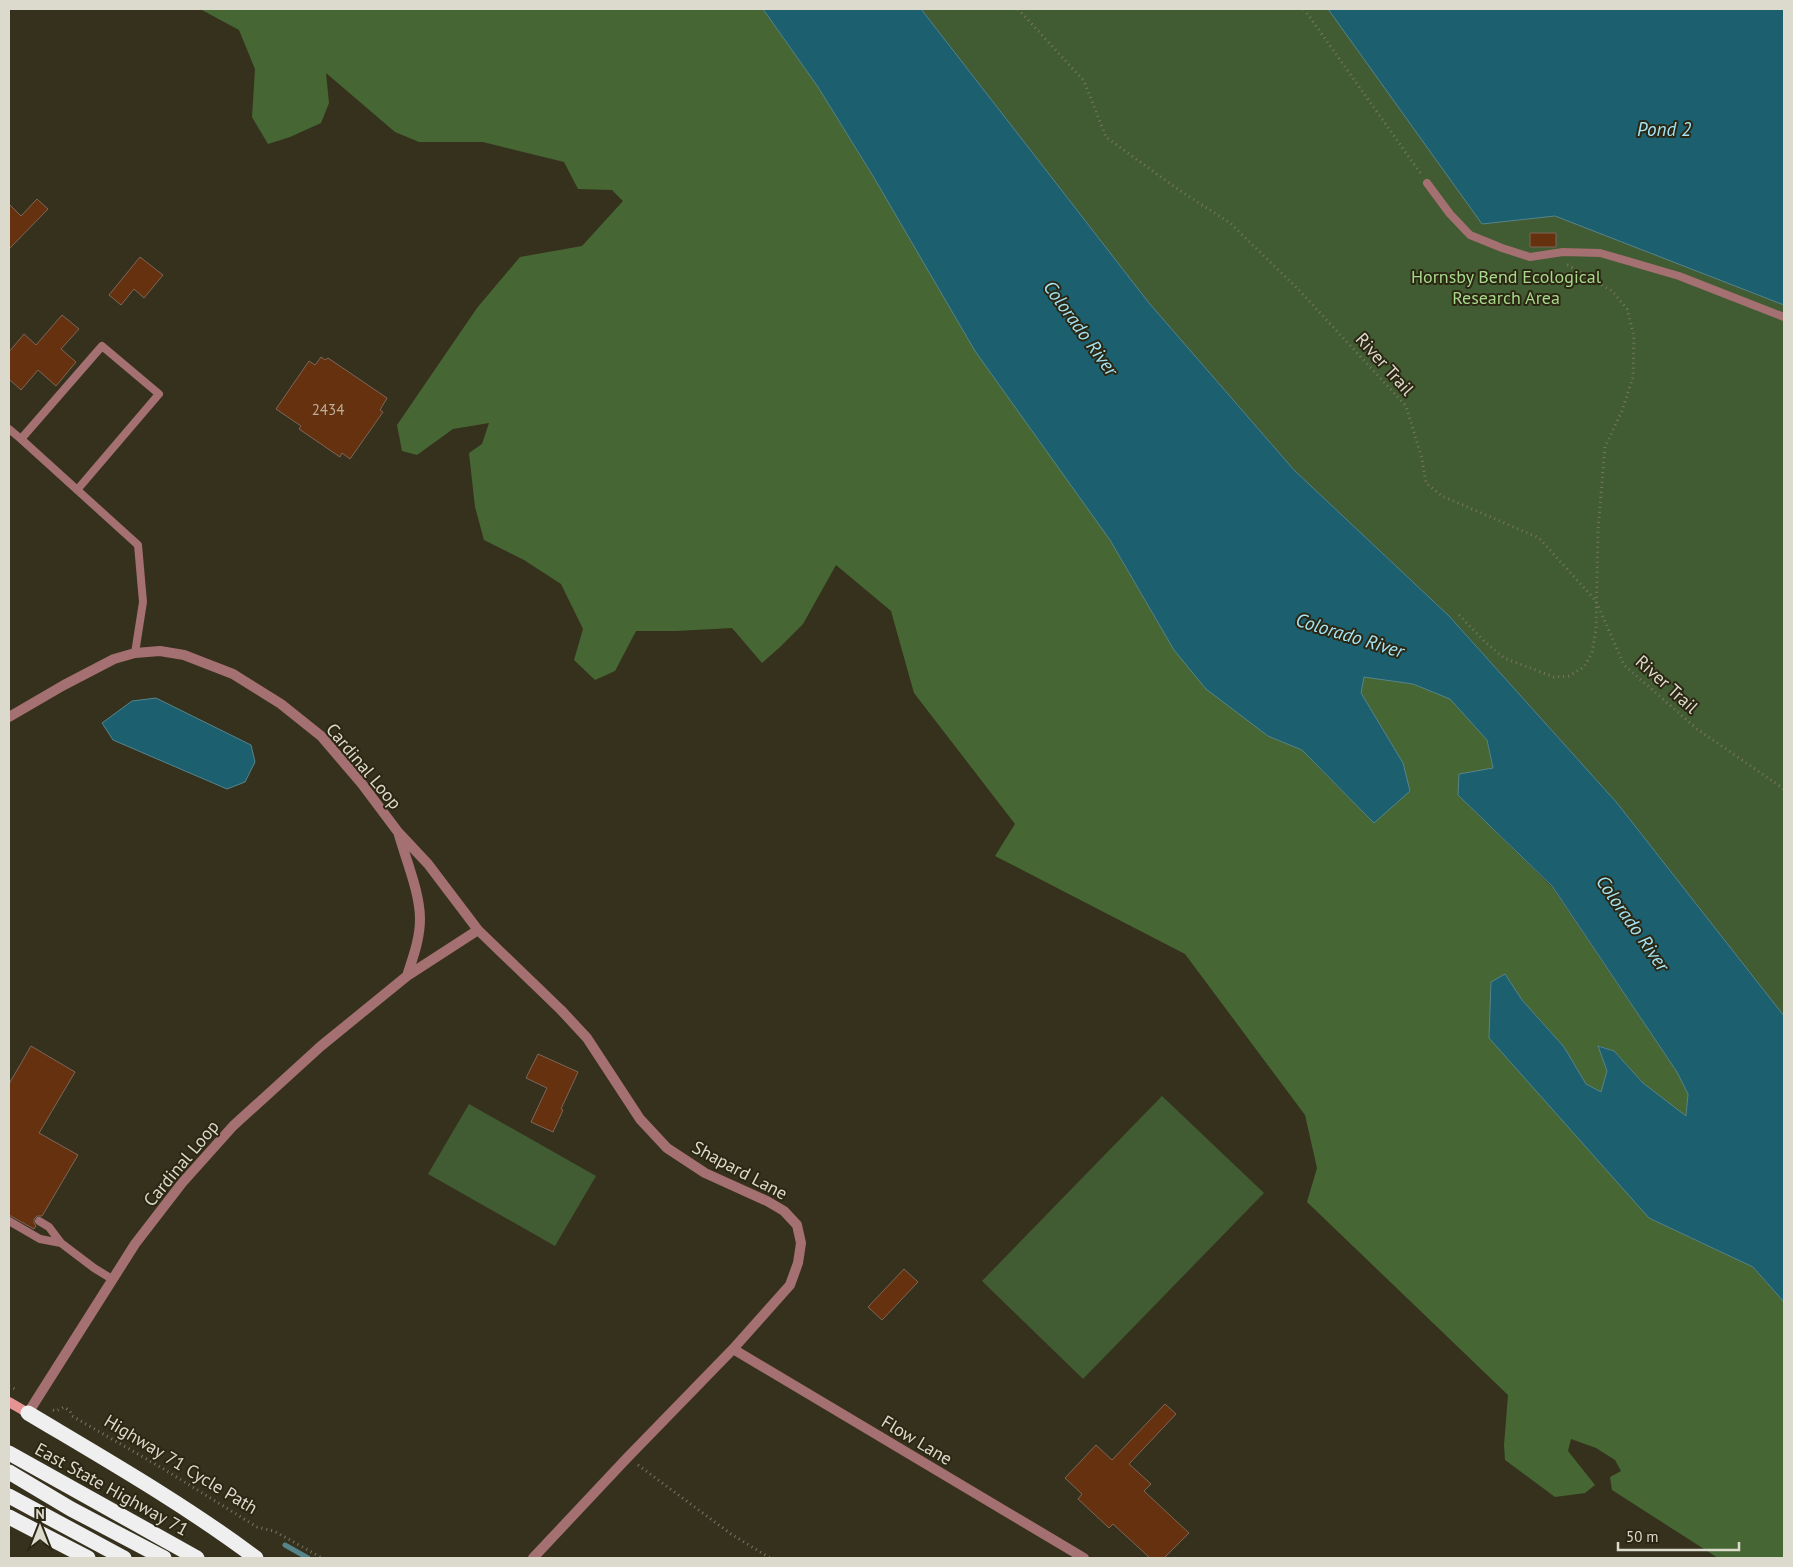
<svg xmlns="http://www.w3.org/2000/svg" width="1793" height="1567" font-family="'PT Sans',sans-serif">
	<rect width="100%" height="100%" fill="#36311d"/>
	<path fill="#415b32" d="M 921,9 L 1784,9 L 1784,1016 L 1617,803 L 1449,616 L 1294,470 L 1149,303 Z
		M 1162,1096 L 1264,1193 L 1083,1379 L 982,1281 Z
		M 469,1104 L 596,1176 L 555,1246 L 428,1174 Z"/>
	<path fill="#466733" d="M 200,9 L 763,9 L 818,87 L 873,176 L 1110,540 L 1174,650 L 1268,736 L 1302,750 L 1374,823 L 1403,763 L 1361,693 L 1364,676 L 1413,684 L 1450,698 L 1487,740 L 1493,769 L 1458,795 L 1552,887 L 1677,1072 L 1688,1094 L 1686,1117 L 1643,1083 L 1614,1051 L 1599,1046 L 1607,1071 L 1601,1093 L 1586,1084 L 1564,1047 L 1522,1000 L 1505,974 L 1649,1218 L 1753,1267 L 1784,1302 L 1784,1558 L 1718,1558 L 1612,1490 L 1610,1477 L 1621,1471 L 1615,1460 L 1596,1448 L 1571,1439 L 1568,1451 L 1595,1485 L 1585,1493 L 1555,1497 L 1505,1460 L 1504,1445 L 1508,1395 L 1307,1202 L 1317,1168 L 1305,1115 L 1185,954 L 995,856 L 1015,824 L 914,693 L 891,611 L 836,565 L 803,624 L 780,647 L 762,663 L 732,628 L 676,631 L 636,631 L 615,671 L 595,680 L 574,660 L 583,629 L 561,584 L 524,560 L 484,540 L 475,507 L 469,453 L 482,444 L 489,423 L 453,429 L 417,455 L 402,451 L 397,425 L 477,308 L 520,257 L 582,246 L 623,201 L 612,190 L 578,189 L 564,162 L 483,142 L 419,142 L 395,132 L 326,73 L 329,103 L 321,123 L 290,137 L 268,144 L 252,117 L 255,69 L 239,30 Z"/>
	<path fill="#1c5f6f" stroke="#56848b" d="M 763,9 L 921,9 L 1149,303 L 1294,470 L 1449,616 L 1617,803 L 1784,1016 L 1784,1302 L 1753,1267 L 1649,1218 L 1489,1038 L 1491,982 L 1505,974 L 1522,1000 L 1564,1047 L 1586,1084 L 1601,1092 L 1607,1071 L 1598,1046 L 1614,1051 L 1643,1083 L 1686,1116 L 1688,1094 L 1677,1072 L 1552,886 L 1458,795 L 1459,774 L 1493,768 L 1487,740 L 1450,699 L 1413,684 L 1364,677 L 1361,693 L 1403,763 L 1410,791 L 1374,823 L 1302,750 L 1268,736 L 1206,689 L 1174,650 L 1110,540 L 975,351 L 873,176 L 818,87 Z
		M 1328,9 L 1784,9 L 1784,305 L 1555,216 L 1482,224 Z
		M 156,698 L 251,745 L 255,762 L 245,782 L 227,789 L 113,740 L 102,723 L 132,701 Z"/>
	<g fill="none" stroke-linecap="round" stroke-linejoin="round">
		<path stroke="#56848b" stroke-width="5" d="M 285,1545 L 308,1558"/>
	</g>
	<path fill="#65310e" stroke="#7d665a" d="M 37,199 L 48,209 L 9,249 L 9,204 L 21,216 Z
		M 1530,233 L 1556,233 L 1556,247 L 1530,247 Z
		M 140,257 L 163,275 L 144,298 L 134,289 L 121,305 L 109,295 Z
		M 62,315 L 79,329 L 61,349 L 76,362 L 56,386 L 38,370 L 21,390 L 9,379 L 9,352 L 24,334 L 36,345 Z
		M 321,357 L 325,360 L 328,358 L 387,398 L 380,410 L 383,412 L 350,459 L 342,453 L 340,457 L 299,429 L 301,426 L 276,409 L 309,361 L 315,365 Z
		M 31,1046 L 75,1072 L 39,1133 L 78,1155 L 42,1216 L 37,1216 L 34,1219 L 34,1223 L 36,1226 L 34,1229 L 9,1215 L 9,1084 Z
		M 538,1054 L 578,1072 L 561,1109 L 563,1110 L 553,1132 L 531,1122 L 547,1088 L 526,1078 Z
		M 904,1269 L 918,1282 L 882,1320 L 868,1307 Z
		M 1165,1404 L 1176,1414 L 1129,1464 L 1151,1484 L 1144,1491 L 1189,1533 L 1164,1558 L 1150,1558 L 1113,1524 L 1109,1528 L 1078,1499 L 1082,1494 L 1065,1478 L 1096,1445 L 1112,1460 Z"/>
	<g fill="none" stroke-linecap="round" stroke-linejoin="round">
		<path stroke="#7a7665" stroke-width="3" stroke-dasharray="1 4" stroke-linecap="butt" d="M 1018,9 L 1084,81 L 1106,137 L 1176,188 L 1230,223 L 1298,289 L 1406,406 L 1422,459 L 1426,483 L 1442,496 L 1539,538 L 1596,601 L 1624,665 L 1697,729 L 1784,789
			M 1304,9 L 1421,174
			M 1459,615 L 1485,642 L 1504,658 L 1554,677 L 1569,676 L 1584,667 L 1592,653 L 1596,629 L 1598,529 L 1605,447 L 1622,411 L 1633,377 L 1634,336 L 1627,309 L 1612,291 L 1566,264
			M 9,1386 L 15,1389
			M 53,1410 L 56,1411 L 64,1407 L 70,1411 L 72,1416 L 162,1468 L 257,1527 L 274,1531 L 322,1558
			M 638,1465 L 731,1534 L 770,1558"/>
		<path stroke="#a47071" stroke-width="8" d="M 1427,183 L 1450,214 L 1470,235 L 1502,248 L 1530,257 L 1563,252 L 1600,253 L 1679,276 L 1784,317
			M 9,429 L 21,439
			M 77,490 L 159,394 L 102,346 L 21,439 L 138,545 L 143,602 L 135,653
			M 9,1221 L 40,1239 L 61,1243 L 94,1268 L 112,1279
			M 39,1221 L 49,1227 L 61,1243"/>
		<path stroke="#a47071" stroke-width="10" d="M 9,717 L 64,685 L 114,659 L 135,653 L 160,651 L 184,655 L 233,674 L 281,704 L 321,736 L 362,784 L 398,832 L 428,864 L 478,930 L 561,1010 L 587,1038 L 640,1119 L 667,1148 L 705,1173 L 767,1201 L 784,1211 L 797,1225 L 801,1243 L 798,1263 L 790,1285 L 733,1349 L 627,1458 L 533,1558
			M 399,835 C 406,860 420,893 420,919 C 420,939 413,957 407,976
			M 733,1349 L 1084,1558
			M 28,1413 L 135,1244 L 182,1183 L 233,1126 L 321,1046 L 407,976 L 478,930"/>
		<path stroke="#e69394" stroke-width="10" d="M 9,1402 L 28,1413"/>
		<path stroke="#efefef" stroke-width="15" d="M 28,1413 C 105,1459 184,1504 256,1558
			M 9,1453 L 197,1558
			M 9,1472 L 71,1509 L 164,1558
			M 9,1496 L 124,1558
			M 9,1517 L 88,1558"/>
	</g>
	<g text-anchor="middle" dominant-baseline="central" stroke-width="4" stroke-linejoin="round" paint-order="stroke">
		<g font-size="15" fill="#beaf9d">
			<text x="328" y="409">2434</text>
		</g>
		<g font-size="18" fill="#a6d98b" stroke="#2c2713">
			<text x="1506" y="276">Hornsby Bend Ecological<tspan x="1506" dy="21">Research Area</tspan></text>
		</g>
		<g font-size="18" fill="#dcd9cd" stroke="#2c2713">
			<text transform="translate(1385 364) rotate(48)">River Trail</text>
			<text transform="translate(1667 684) rotate(42)">River Trail</text>
			<text transform="translate(364 766) rotate(50)">Cardinal Loop</text>
			<text transform="translate(181 1163) rotate(-50)">Cardinal Loop</text>
			<text transform="translate(740 1170) rotate(28)">Shapard Lane</text>
			<text transform="translate(917 1440) rotate(31)">Flow Lane</text>
			<text transform="translate(181 1464) rotate(31)">Highway 71 Cycle Path</text>
			<text transform="translate(112 1489) rotate(29)">East State Highway 71</text>
		</g>
		<g font-size="19" font-style="italic" fill="#a2e3f5" stroke="#2c2713">
			<text x="1664" y="129">Pond 2</text>
			<text transform="translate(1081 328) rotate(54)">Colorado River</text>
			<text transform="translate(1350 635) rotate(17)">Colorado River</text>
			<text transform="translate(1633 923) rotate(55)">Colorado River</text>
		</g>
	</g>
	<rect width="1793" height="1567" fill="none" stroke="#dcd9cd" stroke-width="20"/>
	<g transform="translate(40 1527)" stroke="#2c2713" stroke-width="4" paint-order="stroke">
	<path d="M0-4L9 19L0 12L-9 19Z" fill="#dcd9cd"/>
	<text y="-8" font-size="14" font-weight="bold" text-anchor="middle" fill="#dcd9cd">N</text>
	</g>
	<path d="M1618 1542v8h121v-8" fill="none" stroke="#dcd9cd" stroke-width="2.5"/>
	<text x="1626" y="1542" font-size="15" fill="#dcd9cd" stroke="#2c2713" stroke-width="4" paint-order="stroke">50 m</text>
</svg>
